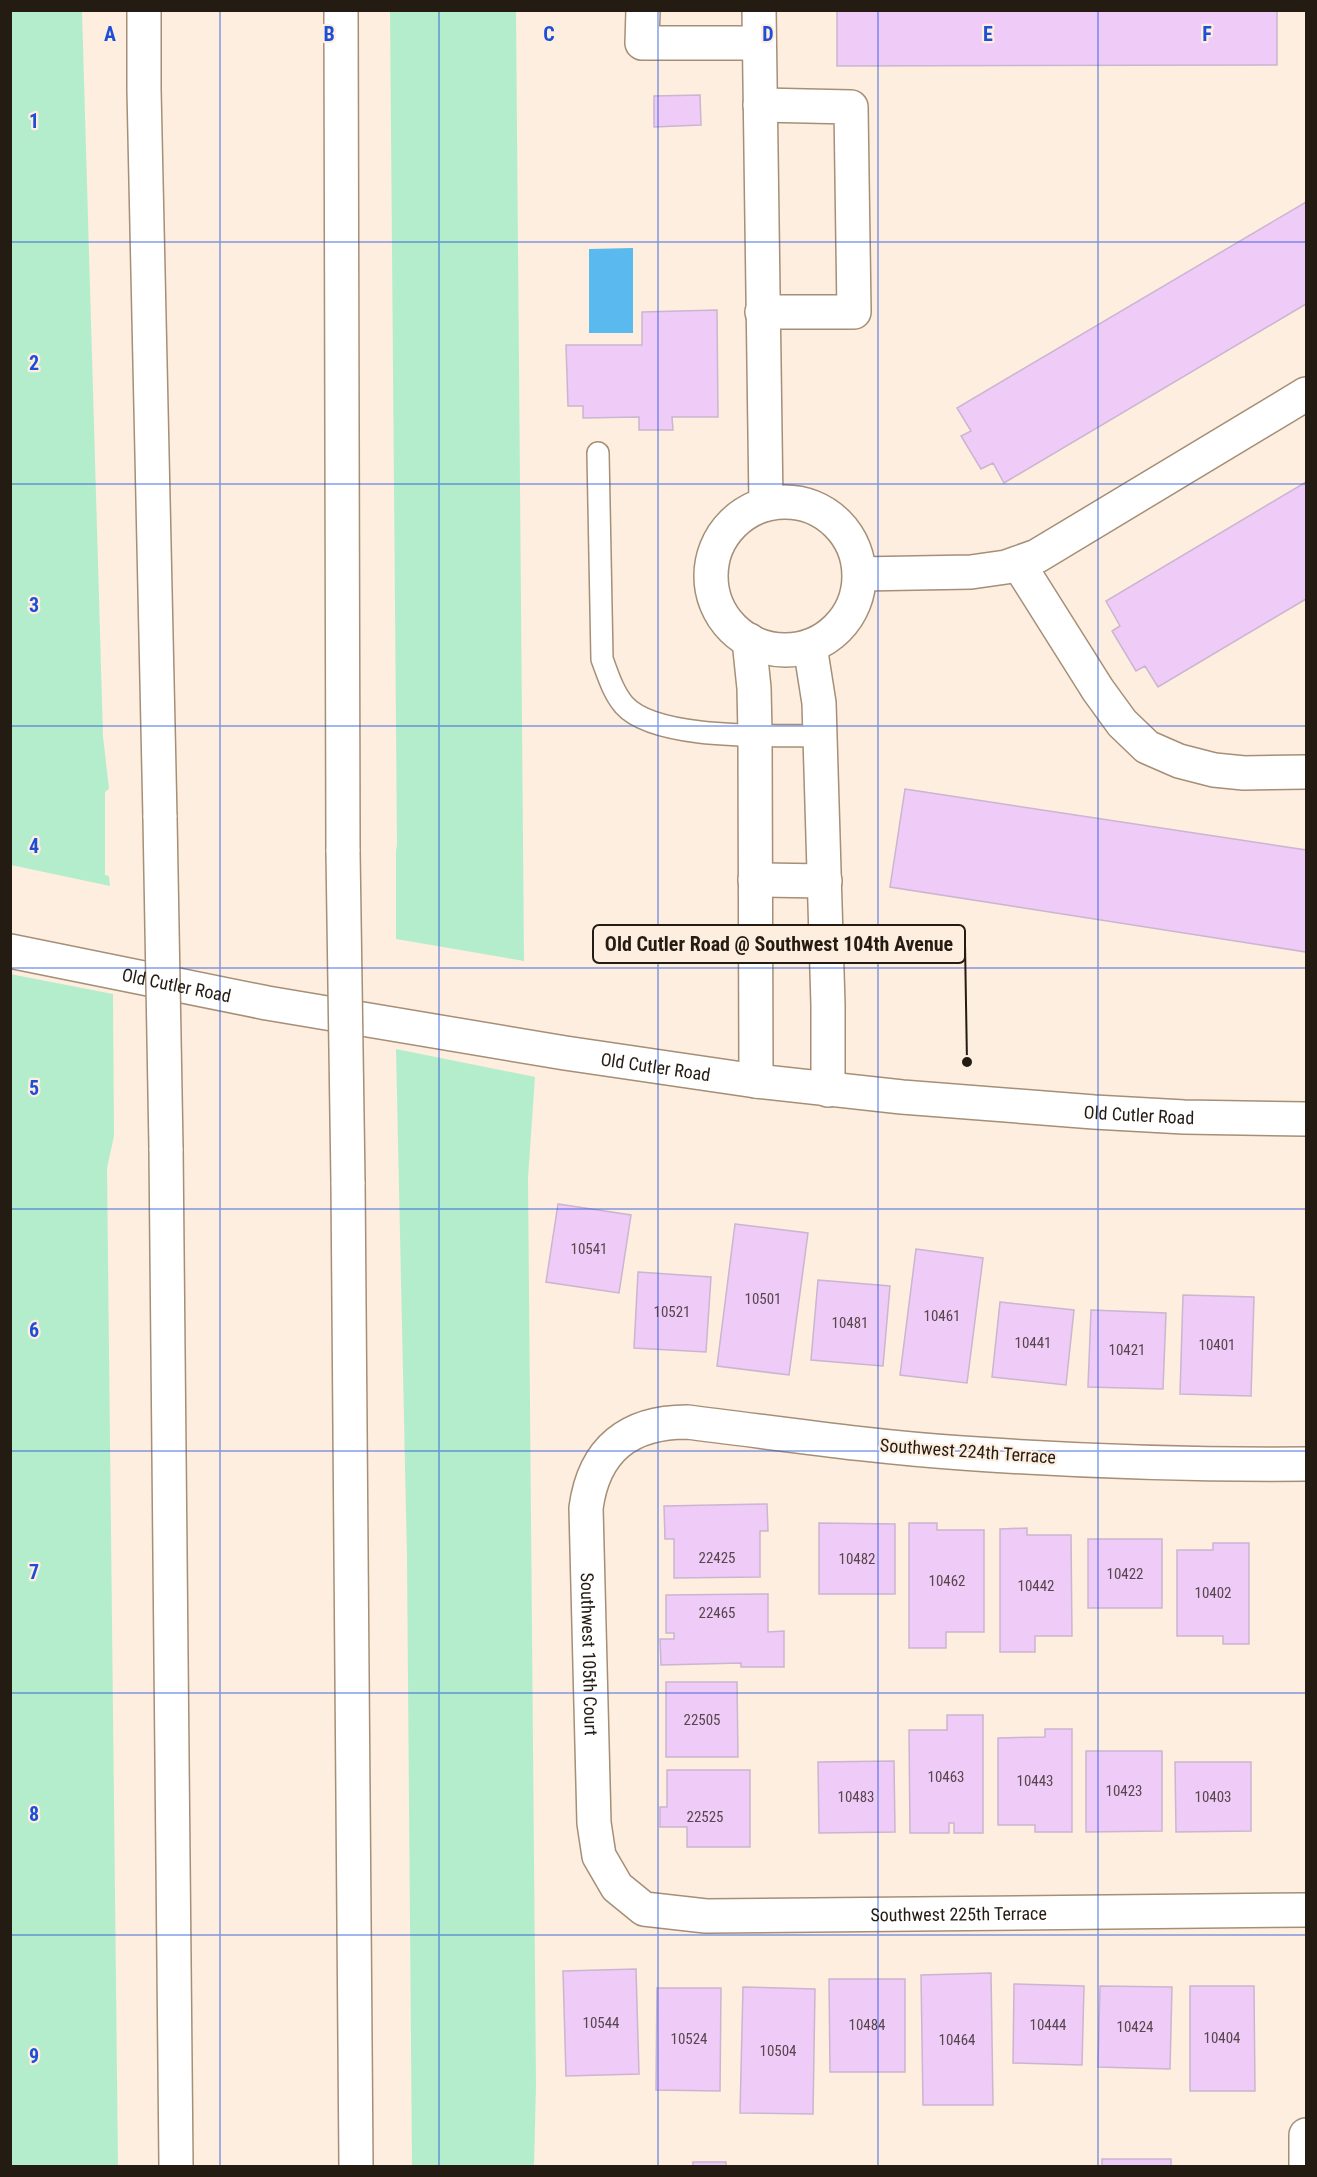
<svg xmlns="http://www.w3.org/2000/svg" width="1317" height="2177" font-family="'Roboto Condensed',sans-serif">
	<rect width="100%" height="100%" fill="#fdeedf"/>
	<path fill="#b4edcc" d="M 11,10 L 82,11 L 103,736 L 109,789 L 105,792 L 105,875 L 109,876 L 110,886 L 11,865 Z
		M 390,11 L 516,11 L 524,961 L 396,939 L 396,851 L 397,845 Z
		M 10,974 L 113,994 L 114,1136 L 107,1168 L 118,2166 L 11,2166 Z
		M 396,1049 L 535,1077 L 528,1178 L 536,2085 L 534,2166 L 412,2166 L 407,1558 Z"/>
	<path fill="#5abaef" d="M 633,248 L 633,333 L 589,333 L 589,249 Z"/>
	<path fill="#efcbf8" stroke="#cbb5d0" stroke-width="1.5" d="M 837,10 L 1277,10 L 1277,65 L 837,66 Z
		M 700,95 L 701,125 L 654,127 L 654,96 Z
		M 1306,202 L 1306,304 L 1004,483 L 993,463 L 981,469 L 961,436 L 971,431 L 957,408 Z
		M 717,310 L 718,417 L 672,417 L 673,430 L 639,430 L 639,417 L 583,418 L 583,406 L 568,406 L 566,345 L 642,345 L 642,312 Z
		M 1306,482 L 1306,599 L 1158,687 L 1145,666 L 1136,671 L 1112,631 L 1120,626 L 1106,601 Z
		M 905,789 L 1306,850 L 1306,952 L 890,887 Z
		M 558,1204 L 631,1215 L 619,1293 L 546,1282 Z
		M 735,1224 L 808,1233 L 789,1375 L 717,1366 Z
		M 916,1249 L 983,1258 L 967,1383 L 900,1375 Z
		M 638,1272 L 711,1277 L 706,1352 L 634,1348 Z
		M 818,1280 L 890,1286 L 883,1366 L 811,1360 Z
		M 1183,1295 L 1254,1297 L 1251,1396 L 1180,1394 Z
		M 1000,1302 L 1074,1310 L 1066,1385 L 992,1377 Z
		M 1091,1310 L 1166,1313 L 1163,1389 L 1088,1387 Z
		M 767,1504 L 768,1531 L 760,1531 L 760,1577 L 674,1578 L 674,1539 L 665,1539 L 664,1506 Z
		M 819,1523 L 895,1524 L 895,1594 L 819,1594 Z
		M 909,1523 L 937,1523 L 937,1530 L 984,1530 L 984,1632 L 946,1632 L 946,1648 L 909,1648 Z
		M 1027,1528 L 1027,1535 L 1071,1535 L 1072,1636 L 1035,1636 L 1035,1652 L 1000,1652 L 1000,1529 Z
		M 1088,1539 L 1162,1539 L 1162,1608 L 1088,1608 Z
		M 1213,1543 L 1249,1543 L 1249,1644 L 1223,1644 L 1223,1636 L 1177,1636 L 1177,1550 L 1213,1550 Z
		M 768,1594 L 768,1632 L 784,1631 L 784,1667 L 741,1667 L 741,1663 L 661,1665 L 660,1639 L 674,1639 L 674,1633 L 666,1633 L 666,1595 Z
		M 666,1682 L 737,1682 L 738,1757 L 666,1757 Z
		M 947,1715 L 983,1715 L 983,1833 L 954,1833 L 954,1823 L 949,1823 L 949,1833 L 910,1833 L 909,1730 L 947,1730 Z
		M 1045,1729 L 1072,1729 L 1072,1832 L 1035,1832 L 1035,1825 L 998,1825 L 998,1738 L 1045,1737 Z
		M 1086,1751 L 1162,1751 L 1162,1831 L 1086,1832 Z
		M 894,1761 L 895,1832 L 819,1833 L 818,1762 Z
		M 1175,1762 L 1251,1762 L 1251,1831 L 1176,1832 Z
		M 667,1770 L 750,1770 L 750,1847 L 687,1847 L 687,1827 L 660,1827 L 660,1807 L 667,1807 Z
		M 636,1969 L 639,2074 L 566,2076 L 563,1971 Z
		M 991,1973 L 993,2105 L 923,2105 L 921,1975 Z
		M 829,1979 L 905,1979 L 905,2072 L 830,2072 Z
		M 1014,1984 L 1084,1986 L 1082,2065 L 1013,2063 Z
		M 1100,1986 L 1172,1987 L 1170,2069 L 1098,2067 Z
		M 1190,1986 L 1254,1986 L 1255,2091 L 1190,2091 Z
		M 743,1987 L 815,1989 L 813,2114 L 740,2113 Z
		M 657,1988 L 721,1988 L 720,2091 L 656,2090 Z
		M 1102,2159 L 1171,2159 L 1171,2166 L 1102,2166 Z
		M 693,2162 L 726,2162 L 726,2166 L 693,2166 Z"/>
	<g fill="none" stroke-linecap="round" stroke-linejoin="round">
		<defs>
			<path id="service" d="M 598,453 L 602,659 C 608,675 613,692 624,705 C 656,741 773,735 820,736"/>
			<g id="minor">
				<path d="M 643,10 L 642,43 L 758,43"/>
				<path d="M 759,10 L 766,504"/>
				<path d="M 760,105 L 851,107 L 854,312 L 762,312"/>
				<circle cx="785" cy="576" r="74"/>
				<path d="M 1018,563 L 1098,690 L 1122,723 L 1147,747 L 1179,761 L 1214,770 L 1244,773 L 1306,772"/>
				<path d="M 860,574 L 971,572 L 1006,567 L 1037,556 L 1306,394"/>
				<path d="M 749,640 L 754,688 L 755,734 L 756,1081"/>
				<path d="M 810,646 L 819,703 L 828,1005 L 828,1090"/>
				<path d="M 755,880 L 825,881"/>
				<path id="s1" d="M 1306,1464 C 1192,1465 1076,1461 962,1453 C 870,1447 778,1433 687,1422 C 629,1422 594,1449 586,1508 L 594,1823 L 599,1856 L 617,1887 L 644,1909 L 706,1916 L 1306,1910"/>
				<path d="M 1306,2166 L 1306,2135"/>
			</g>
			<g id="tertiary">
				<path id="s2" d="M 10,951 L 267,1003 L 565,1053 L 756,1081 L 902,1097 L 1094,1112 L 1184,1117 L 1306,1119"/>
			</g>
			<path id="motorway" d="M 144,10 L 144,90 L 160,818
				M 341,10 L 343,852
				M 166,1148 L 176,2166
				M 348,1182 L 356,2166"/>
		</defs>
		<use href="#service" stroke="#a58f77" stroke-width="24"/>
		<use href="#minor" stroke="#a58f77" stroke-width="36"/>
		<use href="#tertiary" stroke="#a58f77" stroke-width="36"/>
		<use href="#motorway" stroke="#a58f77" stroke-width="36"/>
		<use href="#service" stroke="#fff" stroke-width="21"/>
		<use href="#minor" stroke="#fff" stroke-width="33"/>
		<use href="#tertiary" stroke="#fff" stroke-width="33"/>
		<use href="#motorway" stroke="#fff" stroke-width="33"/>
		<defs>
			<path id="motorway-bridge" d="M 160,818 L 166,1148
				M 343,852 L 348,1182"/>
		</defs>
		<use href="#motorway-bridge" stroke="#a58f77" stroke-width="36" stroke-linecap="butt"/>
		<use href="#motorway-bridge" stroke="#fff" stroke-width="33"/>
	</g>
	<path fill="none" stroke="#1d4ed8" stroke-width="1.5" stroke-opacity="0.55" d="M 220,10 L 220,2166M 439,10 L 439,2166M 658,10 L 658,2166M 878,10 L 878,2166M 1098,10 L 1098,2166M 10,242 L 1306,242M 10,484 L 1306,484M 10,726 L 1306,726M 10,968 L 1306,968M 10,1209 L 1306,1209M 10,1451 L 1306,1451M 10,1693 L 1306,1693M 10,1935 L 1306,1935"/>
	<g text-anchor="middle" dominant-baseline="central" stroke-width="4.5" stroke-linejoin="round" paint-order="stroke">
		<g font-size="15" fill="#57474c">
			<text x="589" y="1249">10541</text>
			<text x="763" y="1299">10501</text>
			<text x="672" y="1312">10521</text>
			<text x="942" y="1316">10461</text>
			<text x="850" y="1323">10481</text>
			<text x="1033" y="1343">10441</text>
			<text x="1217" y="1345">10401</text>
			<text x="1127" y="1350">10421</text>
			<text x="717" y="1558">22425</text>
			<text x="857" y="1559">10482</text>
			<text x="1125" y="1574">10422</text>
			<text x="947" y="1581">10462</text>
			<text x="1036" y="1586">10442</text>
			<text x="1213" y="1593">10402</text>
			<text x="717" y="1613">22465</text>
			<text x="702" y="1720">22505</text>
			<text x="946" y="1777">10463</text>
			<text x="1035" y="1781">10443</text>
			<text x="1124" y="1791">10423</text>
			<text x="856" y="1797">10483</text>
			<text x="1213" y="1797">10403</text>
			<text x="705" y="1817">22525</text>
			<text x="601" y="2023">10544</text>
			<text x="867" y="2025">10484</text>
			<text x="1048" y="2025">10444</text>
			<text x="1135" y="2027">10424</text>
			<text x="1222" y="2038">10404</text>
			<text x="689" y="2039">10524</text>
			<text x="957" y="2040">10464</text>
			<text x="778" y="2051">10504</text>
		</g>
		<g font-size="18" fill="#241b12" stroke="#fdeedf">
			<text stroke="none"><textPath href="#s2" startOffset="170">Old Cutler Road</textPath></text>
			<text stroke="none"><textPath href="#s2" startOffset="656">Old Cutler Road</textPath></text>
			<text stroke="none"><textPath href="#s2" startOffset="1142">Old Cutler Road</textPath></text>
			<text transform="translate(968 1451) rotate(4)">Southwest 224th Terrace</text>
			<text stroke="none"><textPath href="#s1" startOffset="915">Southwest 105th Court</textPath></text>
			<text stroke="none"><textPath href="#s1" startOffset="1503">Southwest 225th Terrace</textPath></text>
		</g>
	</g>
	<g font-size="20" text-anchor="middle" font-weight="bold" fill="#1d4ed8" stroke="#fdeedf" stroke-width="4.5" stroke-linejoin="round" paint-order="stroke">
		<text x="110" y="41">A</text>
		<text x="329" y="41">B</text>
		<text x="549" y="41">C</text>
		<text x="768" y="41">D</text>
		<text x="988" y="41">E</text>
		<text x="1207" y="41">F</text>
		<text x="34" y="128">1</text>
		<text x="34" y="370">2</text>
		<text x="34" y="612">3</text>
		<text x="34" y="853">4</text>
		<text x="34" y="1095">5</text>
		<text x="34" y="1337">6</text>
		<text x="34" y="1579">7</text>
		<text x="34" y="1821">8</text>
		<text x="34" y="2063">9</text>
	</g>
	<path fill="none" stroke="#241b12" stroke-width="2" d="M967 1062L965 944"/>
	<circle fill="#241b12" stroke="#fdeedf" stroke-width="2" cx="967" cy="1062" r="6"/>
	<rect fill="#fdeedf" stroke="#241b12" stroke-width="2" x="593" y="925" width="372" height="38" rx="6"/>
	<g font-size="20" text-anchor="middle" font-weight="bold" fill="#241b12">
		<text x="779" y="951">Old Cutler Road @ Southwest 104th Avenue</text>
	</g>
	<rect width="1317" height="2177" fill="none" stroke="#241b12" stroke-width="24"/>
</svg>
